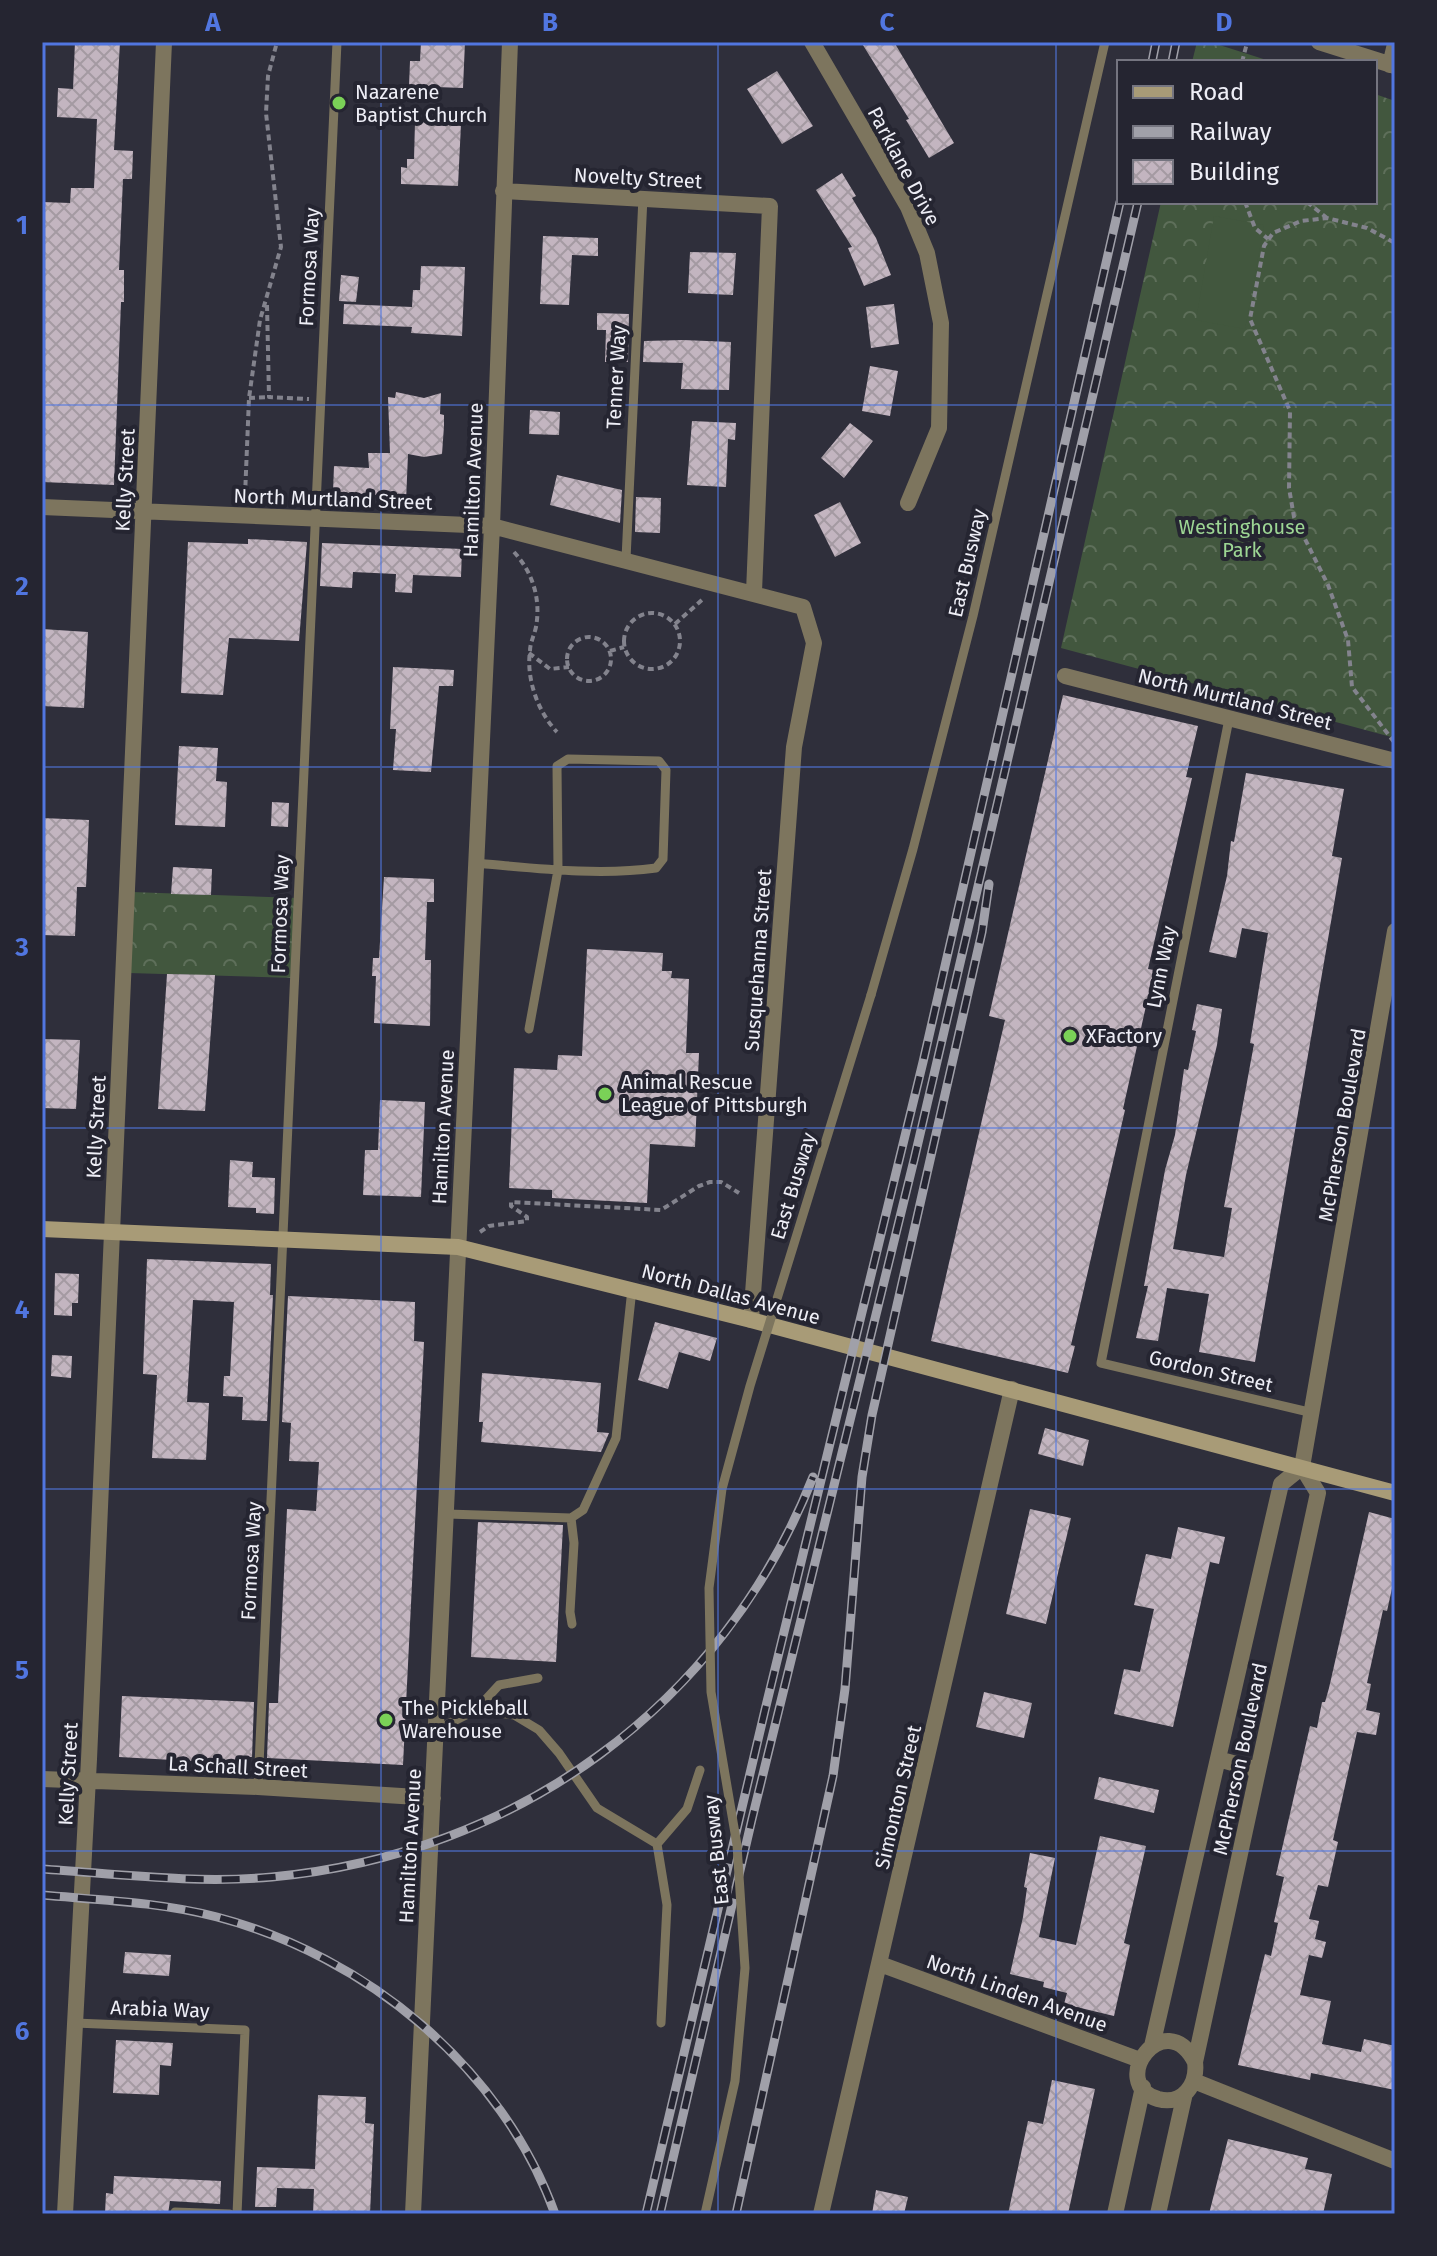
<svg xmlns="http://www.w3.org/2000/svg" width="1437" height="2256" font-family="'Fira Sans',sans-serif">
	<defs>
		<pattern id="forest-crowns" width="20" height="18" patternUnits="userSpaceOnUse" patternTransform="scale(2)"><rect width="20" height="18" fill="#42573e"/><path d="M2 6a3 3 0 1 1 6 0M12 15a3 3 0 1 1 6 0" fill="none" stroke="#5e6f5a"/></pattern>
		<pattern id="building-cross-hatch" width="8" height="8" patternUnits="userSpaceOnUse" patternTransform="scale(2)"><rect width="8" height="8" fill="#c3b5c0"/><path d="M0 0l8 8M0 8l8-8" fill="none" stroke="#a49aa2"/></pattern>
	</defs>
	<rect width="100%" height="100%" fill="#2f2f3b"/>
	<path fill="url(#forest-crowns)" d="M 1197,42 L 1210,42 L 1273,62 L 1192,62 Z
		M 1375,94 L 1395,101 L 1395,738 L 1061,648 L 1161,202 L 1375,202 Z
		M 132,892 L 298,898 L 295,978 L 129,973 Z"/>
	<path fill="#42573e" d="M 1214,216 L 1264,225 L 1245,329 L 1196,320 Z"/>
	<path fill="url(#building-cross-hatch)" d="M 75,42 L 120,42 L 114,150 L 133,151 L 132,179 L 123,179 L 119,270 L 124,270 L 124,302 L 121,302 L 114,485 L 42,482 L 42,202 L 70,203 L 71,188 L 94,188 L 97,119 L 57,117 L 58,88 L 73,89 Z
		M 421,42 L 465,42 L 463,88 L 409,86 L 410,61 L 420,61 Z
		M 861,42 L 894,42 L 954,143 L 929,158 L 906,120 L 909,119 Z
		M 777,71 L 813,126 L 782,144 L 747,89 Z
		M 415,122 L 461,124 L 458,186 L 401,184 L 401,167 L 407,168 L 407,159 L 414,159 Z
		M 842,173 L 856,196 L 852,198 L 876,238 L 891,275 L 864,286 L 848,248 L 852,247 L 816,190 Z
		M 543,236 L 598,238 L 598,256 L 572,255 L 569,305 L 540,304 Z
		M 690,252 L 736,253 L 733,295 L 688,293 Z
		M 421,266 L 465,267 L 462,336 L 411,333 L 412,327 L 343,324 L 344,304 L 412,307 L 413,290 L 420,290 Z
		M 341,275 L 359,277 L 356,302 L 339,301 Z
		M 894,304 L 899,344 L 871,348 L 866,307 Z
		M 597,313 L 629,314 L 628,362 L 605,362 L 606,330 L 597,330 Z
		M 683,340 L 731,342 L 729,390 L 681,389 L 683,363 L 643,362 L 644,341 Z
		M 870,366 L 898,371 L 890,416 L 862,411 Z
		M 396,392 L 424,398 L 441,393 L 440,414 L 444,415 L 444,426 L 442,454 L 424,457 L 408,454 L 406,502 L 378,500 L 378,495 L 333,492 L 334,466 L 369,468 L 368,453 L 390,453 L 388,397 L 395,398 Z
		M 530,410 L 560,412 L 559,435 L 529,434 Z
		M 692,421 L 736,423 L 735,440 L 728,439 L 726,487 L 687,485 Z
		M 850,423 L 873,441 L 844,478 L 821,458 Z
		M 557,475 L 622,490 L 620,523 L 550,505 Z
		M 636,497 L 661,498 L 660,533 L 635,532 Z
		M 840,502 L 861,543 L 835,557 L 814,515 Z
		M 248,539 L 307,542 L 299,641 L 229,638 L 223,695 L 181,693 L 188,542 L 248,544 Z
		M 322,543 L 462,549 L 461,577 L 413,575 L 412,593 L 395,592 L 396,574 L 353,572 L 352,588 L 320,586 Z
		M 42,629 L 88,632 L 84,708 L 42,706 Z
		M 393,667 L 454,670 L 453,686 L 439,686 L 431,772 L 393,770 L 396,729 L 390,729 Z
		M 1063,695 L 1198,726 L 1186,777 L 1192,778 L 1148,969 L 1154,970 L 1123,1109 L 1125,1110 L 1071,1345 L 1075,1346 L 1068,1373 L 931,1341 L 1005,1020 L 989,1016 Z
		M 179,746 L 218,748 L 216,781 L 227,782 L 225,827 L 175,825 Z
		M 1246,773 L 1344,789 L 1332,856 L 1342,858 L 1255,1362 L 1199,1352 L 1209,1294 L 1167,1288 L 1158,1341 L 1136,1338 L 1148,1286 L 1144,1286 L 1165,1170 L 1175,1135 L 1184,1069 L 1188,1070 L 1196,1031 L 1192,1030 L 1197,1004 L 1222,1009 L 1217,1045 L 1186,1175 L 1173,1249 L 1224,1257 L 1232,1208 L 1224,1207 L 1254,1044 L 1250,1043 L 1268,933 L 1242,928 L 1236,958 L 1209,952 L 1227,876 L 1231,841 L 1234,842 Z
		M 272,802 L 289,803 L 288,827 L 271,826 Z
		M 42,818 L 89,820 L 86,887 L 77,887 L 75,936 L 42,935 Z
		M 173,867 L 212,869 L 211,895 L 171,894 Z
		M 384,877 L 434,879 L 434,902 L 427,902 L 425,960 L 431,960 L 430,1026 L 374,1023 L 376,976 L 372,976 L 373,958 L 379,958 Z
		M 587,949 L 663,953 L 662,971 L 672,971 L 671,978 L 689,979 L 686,1053 L 699,1053 L 695,1147 L 650,1144 L 647,1203 L 552,1198 L 552,1190 L 509,1188 L 514,1068 L 557,1070 L 558,1055 L 582,1056 Z
		M 167,974 L 215,975 L 205,1111 L 158,1109 Z
		M 42,1039 L 80,1040 L 76,1109 L 42,1108 Z
		M 380,1100 L 425,1102 L 421,1197 L 363,1195 L 365,1150 L 378,1150 Z
		M 230,1160 L 253,1162 L 252,1177 L 275,1178 L 274,1214 L 256,1213 L 256,1208 L 228,1207 Z
		M 147,1259 L 271,1264 L 270,1295 L 273,1295 L 267,1421 L 242,1420 L 243,1397 L 223,1396 L 224,1376 L 230,1376 L 234,1302 L 193,1300 L 187,1402 L 209,1403 L 206,1460 L 152,1458 L 157,1375 L 143,1374 Z
		M 55,1273 L 79,1274 L 78,1303 L 72,1303 L 72,1316 L 54,1315 Z
		M 288,1296 L 415,1302 L 414,1341 L 424,1342 L 403,1765 L 267,1758 L 269,1703 L 278,1703 L 287,1509 L 316,1511 L 319,1462 L 289,1461 L 291,1423 L 282,1422 Z
		M 655,1322 L 717,1338 L 710,1361 L 679,1352 L 668,1389 L 638,1380 Z
		M 52,1355 L 72,1356 L 71,1378 L 51,1376 Z
		M 482,1373 L 601,1383 L 597,1432 L 609,1433 L 601,1452 L 481,1442 L 483,1422 L 479,1422 Z
		M 1045,1428 L 1089,1440 L 1083,1466 L 1038,1454 Z
		M 1030,1509 L 1071,1518 L 1046,1624 L 1006,1614 Z
		M 1369,1512 L 1395,1519 L 1395,1575 L 1387,1611 L 1383,1610 L 1367,1683 L 1371,1684 L 1366,1710 L 1380,1713 L 1376,1735 L 1357,1732 L 1333,1840 L 1338,1842 L 1328,1887 L 1318,1885 L 1309,1919 L 1319,1921 L 1315,1939 L 1326,1942 L 1322,1958 L 1309,1955 L 1300,1995 L 1331,2001 L 1322,2044 L 1361,2052 L 1364,2039 L 1395,2046 L 1395,2090 L 1311,2073 L 1310,2080 L 1238,2065 L 1265,1954 L 1271,1956 L 1278,1923 L 1274,1922 L 1284,1877 L 1276,1875 L 1310,1726 L 1317,1728 L 1322,1702 L 1325,1702 L 1329,1688 Z
		M 478,1522 L 563,1525 L 556,1662 L 471,1657 Z
		M 1178,1527 L 1225,1537 L 1219,1564 L 1210,1562 L 1173,1727 L 1114,1714 L 1124,1669 L 1140,1672 L 1154,1609 L 1134,1605 L 1146,1554 L 1171,1559 Z
		M 984,1692 L 1032,1703 L 1024,1738 L 976,1727 Z
		M 122,1696 L 254,1702 L 252,1757 L 245,1757 L 245,1764 L 119,1757 Z
		M 1099,1777 L 1159,1790 L 1154,1813 L 1094,1799 Z
		M 1100,1836 L 1146,1846 L 1124,1943 L 1130,1945 L 1114,2016 L 1064,2004 L 1067,1993 L 1043,1987 L 1044,1982 L 1010,1974 L 1023,1917 L 1027,1888 L 1024,1887 L 1030,1853 L 1055,1858 L 1039,1937 L 1076,1945 Z
		M 125,1952 L 171,1955 L 169,1976 L 123,1973 Z
		M 116,2040 L 173,2043 L 171,2066 L 160,2065 L 159,2095 L 113,2093 Z
		M 1052,2080 L 1095,2089 L 1068,2214 L 1008,2214 L 1028,2121 L 1043,2124 Z
		M 318,2095 L 366,2097 L 365,2123 L 374,2124 L 370,2214 L 313,2214 L 314,2189 L 277,2188 L 276,2207 L 255,2207 L 257,2167 L 315,2169 Z
		M 1228,2139 L 1308,2158 L 1305,2169 L 1332,2174 L 1323,2214 L 1209,2214 Z
		M 114,2176 L 221,2181 L 220,2204 L 170,2201 L 168,2214 L 105,2214 L 106,2193 L 113,2194 Z
		M 876,2190 L 908,2197 L 904,2214 L 872,2214 Z"/>
	<g fill="none" stroke-linecap="round" stroke-linejoin="round">
		<path stroke="#83838d" stroke-width="4" stroke-dasharray="6 4" stroke-linecap="butt" d="M 1242,62 L 1247,43 L 1244,42
			M 1245,202 L 1255,228 L 1268,239
			M 1307,202 L 1327,218
			M 267,305 L 269,397 L 309,399
			M 249,398 L 269,397
			M 245,496 L 249,398 L 260,320 L 281,247 L 266,113 L 268,76 L 277,42
			M 514,552 C 533,573 541,599 536,627 C 534,636 530,643 530,651 C 526,679 538,712 557,732
			M624 641a28 28 0 1 1 56 0a28 28 0 1 1-56 0Z
			M 675,624 L 703,599
			M567 659a22 22 0 1 1 44 0a22 22 0 1 1-44 0Z
			M 610,651 L 624,647
			M 529,653 L 550,669 L 569,667
			M 1394,742 L 1352,687 L 1348,640 L 1328,585 L 1294,517 L 1289,488 L 1290,411 L 1250,319 L 1264,246 L 1273,233 L 1301,221 L 1327,218 L 1367,228 L 1395,243
			M 480,1232 L 489,1226 L 527,1221 L 527,1217 L 511,1206 L 511,1202 L 661,1210 L 699,1186 L 710,1182 L 721,1182 L 739,1193"/>
		<path stroke="#7d755e" stroke-width="9" d="M 626,559 L 643,197
			M 1229,719 L 1101,1363 L 1313,1413
			M 475,863 C 534,868 597,876 656,868 L 663,859 L 666,770 L 659,761 L 568,759 L 557,766 L 558,870 L 529,1029
			M 871,995 L 913,849 L 973,616 L 1105,42
			M 447,1514 L 571,1518 L 583,1510 L 616,1438 L 632,1289
			M 571,1518 L 574,1543 L 570,1612 L 572,1624
			M 476,1710 L 499,1685 L 538,1678
			M 436,1730 L 476,1710 L 514,1715 L 539,1730 L 559,1753 L 597,1808 L 657,1844
			M 258,1787 L 337,42
			M 75,2023 L 245,2030 L 237,2214
			M 661,2023 L 667,1905 L 657,1844 L 687,1809 L 700,1770
			M 175,2212 L 230,2214"/>
		<path stroke="#7d755e" stroke-width="16" d="M 812,42 L 908,207 L 927,253 L 941,323 L 939,428 L 908,503
			M 1319,42 L 1395,66
			M 1390,65 L 1395,44
			M 503,191 L 770,206 L 754,592
			M 42,507 L 492,526 L 803,607 L 814,643 L 794,747 L 751,1320
			M 1065,676 L 1395,761
			M 1218,1759 L 1258,1770
			M 42,1779 L 258,1787 L 433,1798
			M 880,1964 L 1140,2060
			M 1152,2046 L 1281,1484 L 1302,1467 L 1395,931
			M 1195,2062 C 1165,2004 1106,2083 1158,2099 C 1183,2106 1198,2084 1195,2062 L 1318,1493 L 1302,1467
			M 1194,2081 L 1395,2161
			M 65,2214 L 89,1759 L 164,42
			M 413,2214 L 492,526 L 510,42
			M 821,2214 L 1012,1389
			M 1115,2214 L 1143,2087
			M 1158,2214 L 1185,2093"/>
		<path stroke="#a89b77" stroke-width="16" d="M 42,1229 L 458,1247 L 751,1320 L 1395,1493"/>
		<defs>
			<path id="rail" d="M 1152,62 L 1156,42
				M 1172,62 L 1176,42
				M 42,1869 C 118,1874 196,1884 272,1877 C 517,1854 722,1706 813,1477
				M 42,1895 C 100,1900 160,1902 217,1917 C 366,1956 502,2067 555,2214
				M 646,2214 L 765,1710 L 923,1062 L 1120,202
				M 660,2214 L 752,1819 L 914,1160 L 1138,202
				M 736,2214 L 833,1776 L 845,1689 L 862,1477 L 872,1415 L 982,932 L 989,884"/>
		</defs>
		<use href="#rail" stroke="#a0a0a9" stroke-width="9"/>
		<use href="#rail" stroke="#252531" stroke-width="6" stroke-dasharray="18" stroke-linecap="butt"/>
		<path stroke="#7d755e" stroke-width="9" d="M 705,2214 L 735,2081 L 745,1968 L 737,1845 L 711,1692 L 709,1588 L 722,1489 L 750,1386 L 871,995"/>
	</g>
	<path fill="none" stroke="#5176e0" stroke-width="2" stroke-opacity="0.55" d="M 381,42 L 381,2214M 718,42 L 718,2214M 1056,42 L 1056,2214M 42,405 L 1395,405M 42,767 L 1395,767M 42,1128 L 1395,1128M 42,1489 L 1395,1489M 42,1851 L 1395,1851"/>
	<g fill="#7ad157" stroke="#252531" stroke-width="3">
		<circle cx="339" cy="103" r="8"/>
		<circle cx="1070" cy="1036" r="8"/>
		<circle cx="605" cy="1094" r="8"/>
		<circle cx="386" cy="1720" r="8"/>
	</g>
	<g text-anchor="middle" dominant-baseline="central" stroke-width="8" stroke-linejoin="round" paint-order="stroke">
		<g font-size="20" fill="#eeeef6" stroke="#252531" text-anchor="start">
			<text x="355" y="92">Nazarene<tspan x="355" dy="23">Baptist Church</tspan></text>
			<text x="1086" y="1036">XFactory</text>
			<text x="621" y="1082">Animal Rescue<tspan x="621" dy="23">League of Pittsburgh</tspan></text>
			<text x="402" y="1708">The Pickleball<tspan x="402" dy="23">Warehouse</tspan></text>
		</g>
		<g font-size="20" fill="#eeeef6" stroke="#252531">
			<text transform="translate(904 166) rotate(62)">Parklane Drive</text>
			<text transform="translate(638 178) rotate(3)">Novelty Street</text>
			<text transform="translate(309 267) rotate(-87)">Formosa Way</text>
			<text transform="translate(616 377) rotate(-87)">Tenner Way</text>
			<text transform="translate(125 480) rotate(-87)">Kelly Street</text>
			<text transform="translate(473 480) rotate(-88)">Hamilton Avenue</text>
			<text transform="translate(333 499) rotate(2)">North Murtland Street</text>
			<text transform="translate(967 563) rotate(-77)">East Busway</text>
			<text transform="translate(1235 699) rotate(14)">North Murtland Street</text>
			<text transform="translate(280 914) rotate(-88)">Formosa Way</text>
			<text transform="translate(758 960) rotate(-86)">Susquehanna Street</text>
			<text transform="translate(1161 967) rotate(-79)">Lynn Way</text>
			<text transform="translate(1342 1125) rotate(-80)">McPherson Boulevard</text>
			<text transform="translate(96 1127) rotate(-87)">Kelly Street</text>
			<text transform="translate(443 1127) rotate(-87)">Hamilton Avenue</text>
			<text transform="translate(793 1186) rotate(-73)">East Busway</text>
			<text transform="translate(731 1294) rotate(15)">North Dallas Avenue</text>
			<text transform="translate(1211 1371) rotate(13)">Gordon Street</text>
			<text transform="translate(251 1561) rotate(-87)">Formosa Way</text>
			<text transform="translate(1240 1759) rotate(-78)">McPherson Boulevard</text>
			<text transform="translate(238 1767) rotate(3)">La Schall Street</text>
			<text transform="translate(68 1774) rotate(-87)">Kelly Street</text>
			<text transform="translate(898 1797) rotate(-77)">Simonton Street</text>
			<text transform="translate(410 1846) rotate(-87)">Hamilton Avenue</text>
			<text transform="translate(716 1850) rotate(-96)">East Busway</text>
			<text transform="translate(1017 1993) rotate(20)">North Linden Avenue</text>
			<text transform="translate(160 2009) rotate(2)">Arabia Way</text>
		</g>
		<g font-size="20" fill="#9dd694" stroke="#252531">
			<text x="1242" y="527">Westinghouse<tspan x="1242" dy="23">Park</tspan></text>
		</g>
	</g>
	<rect width="1437" height="2256" fill="none" stroke="#252531" stroke-width="88"/>
	<rect x="1117" y="60" width="260" height="144" fill="#252531" stroke="#757580" stroke-width="2"/>
	<rect x="1133" y="86" width="40" height="12" fill="#a89b77" stroke="#757580" stroke-width="2"/>
	<text x="1189" y="100" font-size="24" fill="#eeeef6">Road</text>
	<rect x="1133" y="126" width="40" height="12" fill="#a0a0a9" stroke="#757580" stroke-width="2"/>
	<text x="1189" y="140" font-size="24" fill="#eeeef6">Railway</text>
	<rect x="1133" y="160" width="40" height="24" fill="url(#building-cross-hatch)" stroke="#757580" stroke-width="2"/>
	<text x="1189" y="180" font-size="24" fill="#eeeef6">Building</text>
	<rect x="44" y="44" width="1349" height="2168" fill="none" stroke="#5176e0" stroke-width="3"/>
	<g font-size="26" text-anchor="middle" font-weight="bold" fill="#5176e0">
		<text x="213" y="31">A</text>
		<text x="550" y="31">B</text>
		<text x="887" y="31">C</text>
		<text x="1224" y="31">D</text>
		<text x="22" y="234">1</text>
		<text x="22" y="595">2</text>
		<text x="22" y="956">3</text>
		<text x="22" y="1318">4</text>
		<text x="22" y="1679">5</text>
		<text x="22" y="2040">6</text>
	</g>
</svg>
